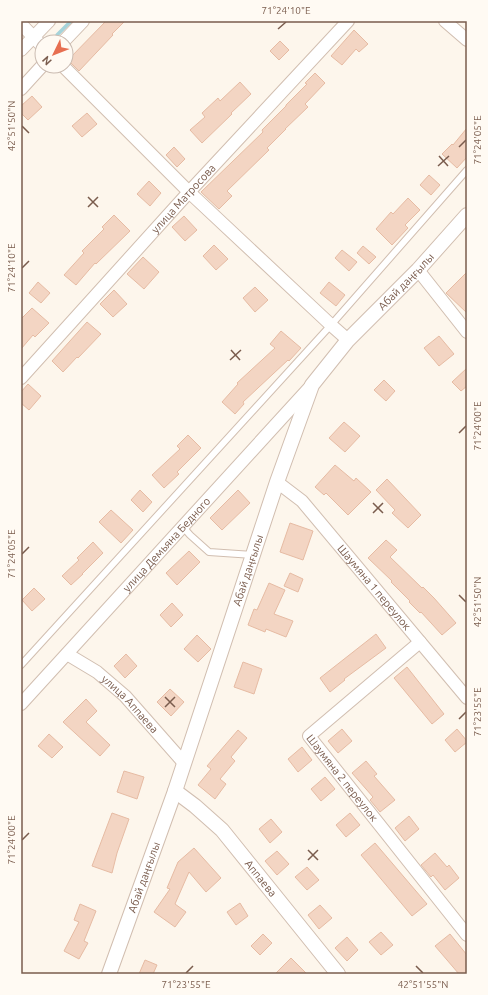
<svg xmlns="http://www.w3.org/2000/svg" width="488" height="995" font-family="Ubuntu,sans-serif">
	<rect width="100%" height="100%" fill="#fdf6ec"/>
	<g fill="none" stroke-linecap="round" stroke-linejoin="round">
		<path stroke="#a5d3da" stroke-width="3.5" d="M 57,35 L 71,21"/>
	</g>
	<path fill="#f3d5c3" stroke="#e6bba3" d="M 106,21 L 125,21 L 112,34 L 113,35 L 79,71 L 68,60 Z
		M 354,30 L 368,44 L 359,52 L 356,49 L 342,65 L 331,56 Z
		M 280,41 L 289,50 L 279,60 L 270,51 Z
		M 315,73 L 325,83 L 305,104 L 308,107 L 285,129 L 286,129 L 267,148 L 269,150 L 227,191 L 232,196 L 219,209 L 201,192 L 263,132 L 262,130 L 286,106 L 286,105 L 307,84 L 305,83 Z
		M 240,82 L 251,94 L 231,113 L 232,114 L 202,143 L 190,130 L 205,117 L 202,113 L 218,98 L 220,101 Z
		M 32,96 L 42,107 L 28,120 L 21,113 L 21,106 Z
		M 87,113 L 97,124 L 82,137 L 72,126 Z
		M 467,128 L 467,157 L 457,168 L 442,154 L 452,144 L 453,145 Z
		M 174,147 L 185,159 L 177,167 L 166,155 Z
		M 429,175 L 440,185 L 431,195 L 420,185 Z
		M 149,181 L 161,193 L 150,206 L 137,194 Z
		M 408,198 L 420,210 L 405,225 L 408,228 L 392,245 L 376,229 L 391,212 L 393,214 Z
		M 114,215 L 130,231 L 96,264 L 95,263 L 76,285 L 64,275 L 84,253 L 82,251 L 104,229 L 102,227 Z
		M 184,216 L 197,230 L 185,241 L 172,227 Z
		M 214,245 L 228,259 L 216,270 L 203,256 Z
		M 363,246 L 376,257 L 369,264 L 357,253 Z
		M 342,250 L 357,262 L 349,271 L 335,258 Z
		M 143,257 L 159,272 L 144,289 L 127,274 Z
		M 467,272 L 467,313 L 446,293 Z
		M 38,282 L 50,293 L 41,303 L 29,293 Z
		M 329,282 L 345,295 L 336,306 L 320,293 Z
		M 255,287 L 268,300 L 255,312 L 243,298 Z
		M 114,290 L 127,304 L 113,317 L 100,304 Z
		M 32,308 L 49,323 L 35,337 L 33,335 L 21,349 L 21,319 Z
		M 87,322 L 101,334 L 78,358 L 77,357 L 63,372 L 52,361 Z
		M 281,331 L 301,348 L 289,361 L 288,360 L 243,402 L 244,404 L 235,414 L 222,402 L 238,384 L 237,383 L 275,348 L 270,344 Z
		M 439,336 L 454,354 L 439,366 L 424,348 Z
		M 467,368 L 467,386 L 461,391 L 452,382 Z
		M 384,380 L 395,391 L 386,401 L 374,390 Z
		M 28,384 L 41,396 L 29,410 L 21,403 L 21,392 Z
		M 344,422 L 360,436 L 345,452 L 329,438 Z
		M 188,435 L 201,448 L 177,472 L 179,474 L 164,488 L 152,475 L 180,449 L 177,446 Z
		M 335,465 L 354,481 L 356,478 L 371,492 L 348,515 L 326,493 L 324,495 L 315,487 Z
		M 387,479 L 421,515 L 408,528 L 392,513 L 395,510 L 376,490 Z
		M 140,490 L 152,502 L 143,512 L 131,500 Z
		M 238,490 L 250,503 L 222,530 L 210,518 Z
		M 111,510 L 133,530 L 121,543 L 99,522 Z
		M 290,523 L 313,531 L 303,560 L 280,552 Z
		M 386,540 L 397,550 L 390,557 L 422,588 L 423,587 L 434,598 L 456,623 L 442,635 L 421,612 L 420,613 L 409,602 L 410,601 L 391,582 L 392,581 L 368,558 Z
		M 93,542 L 103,553 L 82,574 L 83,574 L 71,585 L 62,576 L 79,560 L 77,558 Z
		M 189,551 L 200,562 L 177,585 L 166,573 Z
		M 290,573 L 303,579 L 298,592 L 284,586 Z
		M 269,583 L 285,590 L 274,614 L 293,621 L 286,637 L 266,629 L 265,632 L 248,625 L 254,609 L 257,610 Z
		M 34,588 L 45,599 L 32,611 L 22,600 Z
		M 172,603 L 183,615 L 171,627 L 160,615 Z
		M 376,634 L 386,648 L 344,679 L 345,680 L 330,692 L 320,678 Z
		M 197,635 L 211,649 L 198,662 L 184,649 Z
		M 126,654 L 137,666 L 125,678 L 114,666 Z
		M 243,662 L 262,669 L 254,694 L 234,687 Z
		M 407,667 L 444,714 L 432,724 L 394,678 Z
		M 170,689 L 184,702 L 171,716 L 157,702 Z
		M 86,699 L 97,711 L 86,722 L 110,745 L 100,756 L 63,722 Z
		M 342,729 L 352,741 L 338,753 L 328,741 Z
		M 457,729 L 467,741 L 467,742 L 455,752 L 445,740 Z
		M 238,730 L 247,738 L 231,757 L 235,761 L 220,779 L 226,784 L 215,799 L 198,785 L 211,769 L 207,766 Z
		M 49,734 L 63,747 L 52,758 L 38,746 Z
		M 302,747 L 312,760 L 298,772 L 288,759 Z
		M 366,761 L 377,774 L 374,776 L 395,800 L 380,812 L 370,800 L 373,797 L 352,773 Z
		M 124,771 L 144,777 L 137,799 L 117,792 Z
		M 325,777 L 335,789 L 321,801 L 311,789 Z
		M 112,813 L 129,819 L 117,853 L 112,873 L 92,866 Z
		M 350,813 L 360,825 L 346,837 L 336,825 Z
		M 409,816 L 419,829 L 405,841 L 395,828 Z
		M 271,819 L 282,832 L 270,843 L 259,829 Z
		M 375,843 L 427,904 L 412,916 L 361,855 Z
		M 194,848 L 221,878 L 206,892 L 189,872 L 175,904 L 186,912 L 175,927 L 154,912 L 170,889 L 167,888 L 178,862 Z
		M 277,851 L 289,864 L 277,875 L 265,861 Z
		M 435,853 L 447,867 L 449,865 L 459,878 L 445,890 L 433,875 L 431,877 L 421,865 Z
		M 307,867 L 319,880 L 307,890 L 295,877 Z
		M 240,903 L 248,916 L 236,925 L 227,912 Z
		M 80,904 L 96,911 L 84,941 L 88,943 L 79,959 L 64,951 L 79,922 L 74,920 Z
		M 320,905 L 332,918 L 319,929 L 308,915 Z
		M 381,932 L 393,945 L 381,955 L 369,942 Z
		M 263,934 L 272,943 L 260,955 L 251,946 Z
		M 450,934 L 467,955 L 467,974 L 459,974 L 435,946 Z
		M 347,937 L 358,950 L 347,961 L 335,948 Z
		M 291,958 L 307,974 L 275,974 Z
		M 145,960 L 157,965 L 153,974 L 139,974 Z"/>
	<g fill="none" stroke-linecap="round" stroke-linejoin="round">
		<defs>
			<path id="service" d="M 183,527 L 190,535 L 209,552 L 253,555
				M 21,665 L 331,325 L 467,170"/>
			<g id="minor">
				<path d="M 445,21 L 467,40"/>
				<path d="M 21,24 L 42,46"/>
				<path d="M 63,42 L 83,21"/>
				<path d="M 21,50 L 49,21"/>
				<path d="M 63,66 L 189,192 L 331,325 L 348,340"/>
				<path d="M 21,89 L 42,66"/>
				<path d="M 418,270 L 467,332"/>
				<path id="s1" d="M 21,378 L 189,192 L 348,21"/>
				<path id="s2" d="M 277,482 L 302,501 L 467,698"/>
				<path id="s3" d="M 420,642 L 309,736 L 467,935"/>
				<path id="s4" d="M 67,654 L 97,672 L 125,696 L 184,763"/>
				<path id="s5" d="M 21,704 L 311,386"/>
			</g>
			<g id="tertiary">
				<path id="s6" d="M 175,791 L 195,806 L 222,830 L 338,974"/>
				<path id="s7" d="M 109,974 L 175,791 L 277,482 L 312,385 L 348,340 L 418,270 L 467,215"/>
			</g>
		</defs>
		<use href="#service" stroke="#d1beb0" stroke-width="8"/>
		<use href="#minor" stroke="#d1beb0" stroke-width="14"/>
		<use href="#tertiary" stroke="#d1beb0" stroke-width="16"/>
		<use href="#service" stroke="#fff" stroke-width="6"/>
		<use href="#minor" stroke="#fff" stroke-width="12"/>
		<use href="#tertiary" stroke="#fff" stroke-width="14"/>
	</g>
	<path fill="none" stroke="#7a5c4d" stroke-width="1.5" d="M 278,29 L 286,22M 22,126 L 29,133M 459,147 L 466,140M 439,156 L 448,166M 438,166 L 449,156M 88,197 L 98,207M 88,207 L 98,197M 22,268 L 29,261M 231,350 L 240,360M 230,360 L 241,350M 459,433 L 466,426M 373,503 L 383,513M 373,513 L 383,503M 22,554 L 29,547M 459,595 L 466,602M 165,697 L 175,707M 165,707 L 175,697M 459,719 L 466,712M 22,840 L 29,833M 308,850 L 318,860M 308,860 L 318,850M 416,966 L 423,973M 186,973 L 193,966"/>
	<g text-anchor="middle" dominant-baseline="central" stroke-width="3" stroke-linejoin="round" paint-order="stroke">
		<g font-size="11" fill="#7a5c4d" stroke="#fffaf3">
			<text stroke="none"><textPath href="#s1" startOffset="242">улица Матросова</textPath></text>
			<text stroke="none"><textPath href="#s7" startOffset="763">Абай даңғылы</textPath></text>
			<text stroke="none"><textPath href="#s5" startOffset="216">улица Демьяна Бедного</textPath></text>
			<text stroke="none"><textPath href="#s7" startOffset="427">Абай даңғылы</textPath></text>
			<text stroke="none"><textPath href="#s2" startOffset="144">Шаумяна 1 переулок</textPath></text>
			<text stroke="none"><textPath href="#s4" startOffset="81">улица Аппаева</textPath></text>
			<text stroke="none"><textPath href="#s3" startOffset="199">Шаумяна 2 переулок</textPath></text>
			<text stroke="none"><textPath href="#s7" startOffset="103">Абай даңғылы</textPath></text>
			<text stroke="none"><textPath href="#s6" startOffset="123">Аппаева</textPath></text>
		</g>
	</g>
	<rect width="488" height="995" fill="none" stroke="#fffaf3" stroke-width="44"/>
	<g transform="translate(54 54) rotate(227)"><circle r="19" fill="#fffaf3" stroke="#cabbb1"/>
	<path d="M0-3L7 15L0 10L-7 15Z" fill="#e76f51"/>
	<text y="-6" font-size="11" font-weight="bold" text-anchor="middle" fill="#7a5c4d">N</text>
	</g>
	<rect x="22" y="22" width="444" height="951" fill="none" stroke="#7a5c4d" stroke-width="1.5"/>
	<g font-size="10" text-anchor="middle" fill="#7a5c4d">
		<text x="286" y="14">71°24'10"E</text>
		<text transform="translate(11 126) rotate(-90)" y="4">42°51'50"N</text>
		<text transform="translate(477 140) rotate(-90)" y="4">71°24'05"E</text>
		<text transform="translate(11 268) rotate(-90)" y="4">71°24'10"E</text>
		<text transform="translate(477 426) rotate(-90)" y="4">71°24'00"E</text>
		<text transform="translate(11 554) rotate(-90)" y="4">71°24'05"E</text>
		<text transform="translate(477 602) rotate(-90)" y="4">42°51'50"N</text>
		<text transform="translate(477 712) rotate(-90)" y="4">71°23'55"E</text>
		<text transform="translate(11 840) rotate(-90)" y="4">71°24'00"E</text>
		<text x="186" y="988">71°23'55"E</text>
		<text x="423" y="988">42°51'55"N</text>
	</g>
</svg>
